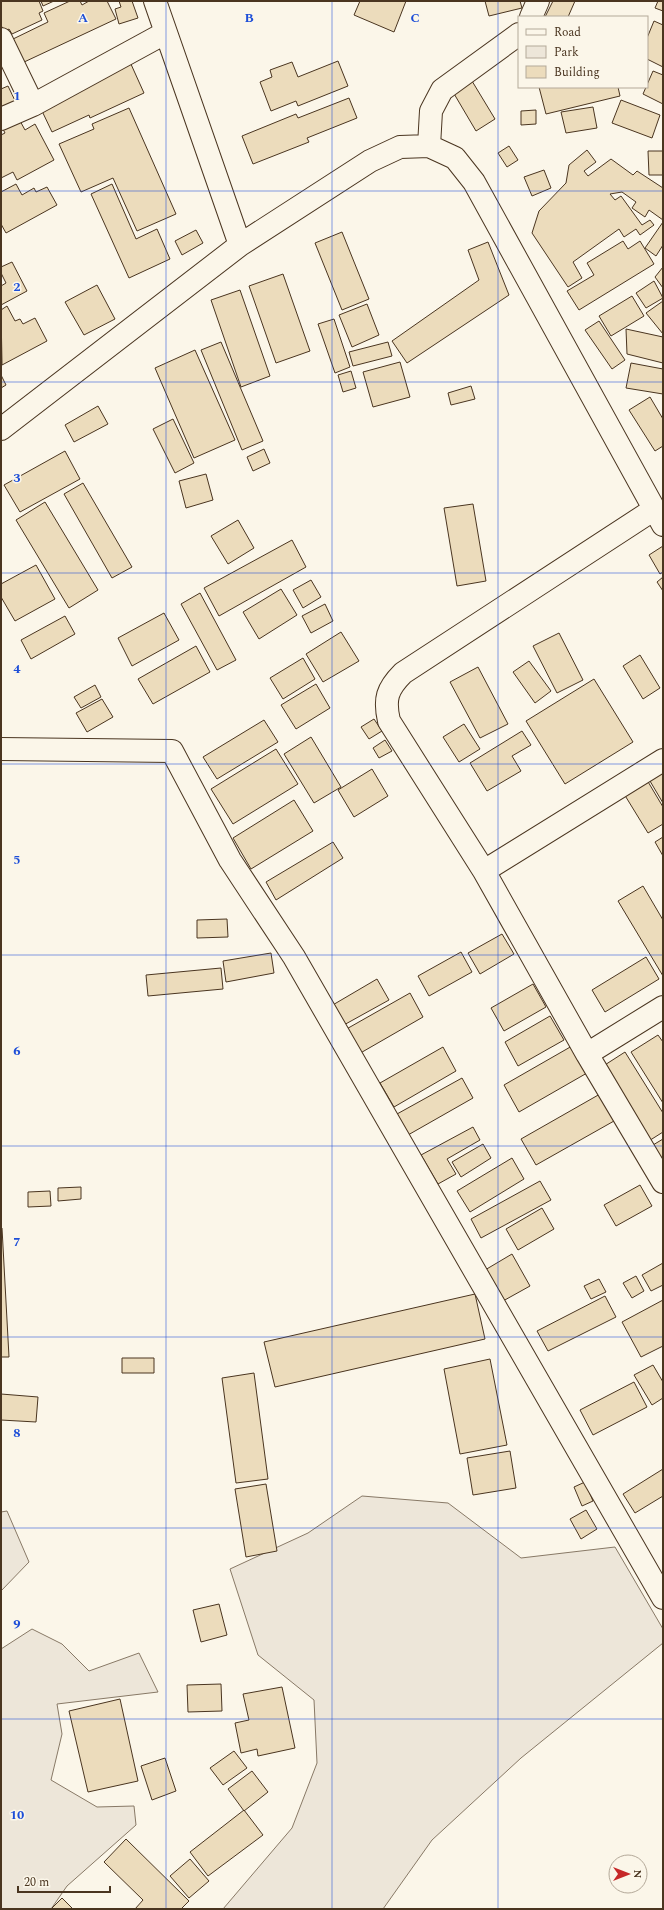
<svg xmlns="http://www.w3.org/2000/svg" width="664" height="1910" font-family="Spectral,serif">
	<rect width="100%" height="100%" fill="#fbf6e9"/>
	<path fill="#ede6d9" stroke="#887966" d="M 362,1496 L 448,1503 L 521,1558 L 615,1547 L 663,1629 L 663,1643 L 521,1758 L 432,1840 L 383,1909 L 223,1909 L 292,1828 L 317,1763 L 314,1700 L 258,1655 L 230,1569 L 308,1533 Z
		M 7,1511 L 29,1562 L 1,1591 L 1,1512 Z
		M 32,1629 L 62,1644 L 89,1671 L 139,1653 L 158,1692 L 57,1704 L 62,1734 L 51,1780 L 97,1807 L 134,1806 L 136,1825 L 67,1886 L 51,1909 L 1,1909 L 1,1649 Z"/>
	<path fill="#ecdcbc" stroke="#4a3520" d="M 1,1 L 39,1 L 43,11 L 39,13 L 42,20 L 12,34 L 9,29 L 4,32 L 1,25 Z
		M 41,1 L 54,1 L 43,6 Z
		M 70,1 L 80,1 L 82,5 L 89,1 L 107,1 L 116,19 L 22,63 L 11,40 L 48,22 L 44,13 Z
		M 119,1 L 132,1 L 138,18 L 119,24 L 115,9 L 121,7 Z
		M 360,1 L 406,1 L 394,32 L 354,15 Z
		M 485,1 L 520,1 L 522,8 L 489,16 Z
		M 553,1 L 575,1 L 568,17 L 545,17 Z
		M 658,1 L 663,1 L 663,11 L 655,8 Z
		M 654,21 L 663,25 L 663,67 L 647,59 L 647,38 Z
		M 338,61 L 348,86 L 298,106 L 296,101 L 271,111 L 260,82 L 272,77 L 270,70 L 292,62 L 298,77 Z
		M 130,62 L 144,93 L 90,118 L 89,115 L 52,132 L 42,111 Z
		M 653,71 L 663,75 L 663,104 L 643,94 Z
		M 472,81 L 495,119 L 476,131 L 453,92 Z
		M 8,86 L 19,109 L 1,118 L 1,89 Z
		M 539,87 L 618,87 L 620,96 L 546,114 Z
		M 349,98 L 357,118 L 307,138 L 309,142 L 253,164 L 242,136 L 296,114 L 298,118 Z
		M 621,100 L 660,115 L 652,138 L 612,123 Z
		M 593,107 L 597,128 L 566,133 L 561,112 Z
		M 129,108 L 176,214 L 137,231 L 113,178 L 81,192 L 59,144 L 94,129 L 92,124 Z
		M 536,110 L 536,124 L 521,125 L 521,111 Z
		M 19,119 L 25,130 L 35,124 L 54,160 L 17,180 L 13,172 L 1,178 L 1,135 L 5,133 L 3,129 Z
		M 509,146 L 518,160 L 507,167 L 498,153 Z
		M 587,150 L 596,162 L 584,171 L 588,176 L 611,159 L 633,175 L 637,171 L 663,188 L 663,220 L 649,210 L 645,217 L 632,208 L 636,202 L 622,192 L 610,194 L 615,200 L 621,196 L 642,225 L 650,220 L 654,225 L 640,235 L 636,229 L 624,237 L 619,229 L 573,262 L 582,278 L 568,287 L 532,233 L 539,211 L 566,183 L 569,165 Z
		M 648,151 L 663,151 L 663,175 L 649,175 Z
		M 544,170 L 551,188 L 532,196 L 524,177 Z
		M 16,184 L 22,195 L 34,188 L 36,192 L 47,187 L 57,205 L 6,233 L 1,224 L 1,192 Z
		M 112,184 L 136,239 L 157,229 L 170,259 L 129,278 L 91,194 Z
		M 663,222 L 663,245 L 656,256 L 645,248 Z
		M 196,230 L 203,243 L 182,255 L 175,241 Z
		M 342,232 L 369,299 L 342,310 L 315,243 Z
		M 623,241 L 628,249 L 640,241 L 654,264 L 579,310 L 567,291 L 594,275 L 587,263 Z
		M 488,242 L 509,295 L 407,363 L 392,341 L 479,280 L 468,250 Z
		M 12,262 L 27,291 L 1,305 L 1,286 L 6,283 L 1,273 L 1,267 Z
		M 663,267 L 663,288 L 655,277 Z
		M 283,274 L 310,351 L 276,363 L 249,286 Z
		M 654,281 L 663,298 L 646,308 L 636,293 Z
		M 97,285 L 115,319 L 84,335 L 65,302 Z
		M 240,290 L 270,376 L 241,387 L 211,300 Z
		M 632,296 L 644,316 L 611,336 L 599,316 Z
		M 663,301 L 663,334 L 646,313 Z
		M 367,304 L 379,335 L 352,347 L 339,315 Z
		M 7,306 L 15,321 L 20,319 L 23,324 L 35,318 L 47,341 L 2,365 L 1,310 Z
		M 334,319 L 350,367 L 335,373 L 318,324 Z
		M 599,321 L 625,360 L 612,369 L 585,330 Z
		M 626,329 L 663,337 L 663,363 L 627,354 Z
		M 221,342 L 263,441 L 242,450 L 201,350 Z
		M 388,342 L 392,356 L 353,366 L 349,352 Z
		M 195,350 L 235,440 L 194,458 L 155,368 Z
		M 400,362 L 410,397 L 373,407 L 363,372 Z
		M 631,363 L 663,369 L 663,394 L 626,388 Z
		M 351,371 L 356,388 L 343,392 L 338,375 Z
		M 1,375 L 6,385 L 1,388 Z
		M 471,386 L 475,399 L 451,405 L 448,393 Z
		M 650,397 L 663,419 L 663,446 L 655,451 L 629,410 Z
		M 98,406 L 108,424 L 74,442 L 65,425 Z
		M 173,419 L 194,463 L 175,473 L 153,429 Z
		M 264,449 L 270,463 L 253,471 L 247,457 Z
		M 65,451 L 80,479 L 20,512 L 4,485 Z
		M 206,474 L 213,500 L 186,508 L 179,481 Z
		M 83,483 L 132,567 L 112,578 L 64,494 Z
		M 45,502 L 98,590 L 69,608 L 16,520 Z
		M 473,504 L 486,581 L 457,586 L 444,508 Z
		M 238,520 L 254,548 L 228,564 L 211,536 Z
		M 292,540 L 306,567 L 219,616 L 204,588 Z
		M 663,546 L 663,572 L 660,574 L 649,555 Z
		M 36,565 L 55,599 L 15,621 L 1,597 L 1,584 Z
		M 663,577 L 663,591 L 657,582 Z
		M 311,580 L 321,597 L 303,608 L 293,590 Z
		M 281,589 L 297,615 L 259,639 L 243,612 Z
		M 200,593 L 236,660 L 217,670 L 181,604 Z
		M 325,604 L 333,621 L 311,633 L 302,616 Z
		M 164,613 L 179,640 L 132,666 L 118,638 Z
		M 65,616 L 75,634 L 31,659 L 21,640 Z
		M 341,632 L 359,661 L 323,682 L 306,654 Z
		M 559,633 L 583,680 L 557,693 L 533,646 Z
		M 196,646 L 210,672 L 153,704 L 138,679 Z
		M 640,655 L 660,688 L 643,699 L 623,666 Z
		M 303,658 L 315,679 L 283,699 L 270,678 Z
		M 529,661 L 551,691 L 535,703 L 513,672 Z
		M 478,667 L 508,724 L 480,738 L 450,682 Z
		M 594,679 L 633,742 L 565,784 L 526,721 Z
		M 316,684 L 330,708 L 296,729 L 281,705 Z
		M 95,685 L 101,697 L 81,708 L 74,697 Z
		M 102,699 L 113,717 L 87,732 L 76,713 Z
		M 374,719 L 382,731 L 369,739 L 361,727 Z
		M 264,720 L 278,742 L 217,779 L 203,757 Z
		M 464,724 L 480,749 L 459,762 L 443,737 Z
		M 522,731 L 531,745 L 512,756 L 521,771 L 487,791 L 470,763 Z
		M 311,737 L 341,787 L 314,803 L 284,754 Z
		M 385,740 L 392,751 L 379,758 L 373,748 Z
		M 276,749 L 298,784 L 233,824 L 211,789 Z
		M 663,766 L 663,803 L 647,776 Z
		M 372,769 L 388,796 L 354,817 L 338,790 Z
		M 644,775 L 663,807 L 663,824 L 648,833 L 621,789 Z
		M 294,800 L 313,831 L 251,869 L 233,838 Z
		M 663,837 L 663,856 L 655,842 Z
		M 333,842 L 343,858 L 276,900 L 266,882 Z
		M 643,886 L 663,920 L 663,976 L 618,901 Z
		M 227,919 L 228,937 L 197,938 L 197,920 Z
		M 502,934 L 514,954 L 480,974 L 468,953 Z
		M 461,952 L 472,972 L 429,996 L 418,976 Z
		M 271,953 L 274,973 L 226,982 L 223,961 Z
		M 646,957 L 659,979 L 605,1012 L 592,990 Z
		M 221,968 L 223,989 L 148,996 L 146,975 Z
		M 377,979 L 389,1000 L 342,1026 L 331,1006 Z
		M 533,984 L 546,1007 L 504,1031 L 491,1008 Z
		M 410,993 L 423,1017 L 357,1055 L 343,1031 Z
		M 550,1016 L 564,1040 L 518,1066 L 505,1042 Z
		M 658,1035 L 663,1042 L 663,1103 L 631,1052 Z
		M 572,1046 L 587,1073 L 519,1112 L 504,1085 Z
		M 443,1047 L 456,1071 L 394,1107 L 380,1083 Z
		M 625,1052 L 663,1113 L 663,1132 L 644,1144 L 597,1070 Z
		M 462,1078 L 473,1098 L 408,1135 L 397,1114 Z
		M 600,1094 L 614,1121 L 536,1165 L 521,1139 Z
		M 473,1127 L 480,1140 L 447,1159 L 456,1174 L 438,1184 L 421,1155 Z
		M 663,1139 L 663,1162 L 653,1145 Z
		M 483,1144 L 491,1158 L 461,1177 L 452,1162 Z
		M 512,1158 L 524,1179 L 470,1212 L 457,1191 Z
		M 540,1181 L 551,1200 L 481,1238 L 471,1219 Z
		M 640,1185 L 652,1206 L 616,1226 L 604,1205 Z
		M 81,1187 L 81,1199 L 58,1201 L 58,1188 Z
		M 50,1191 L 51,1206 L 28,1207 L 28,1192 Z
		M 542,1208 L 554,1229 L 518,1250 L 506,1229 Z
		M 1,1228 L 2,1228 L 9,1357 L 1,1357 Z
		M 512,1254 L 530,1286 L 503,1301 L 485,1270 Z
		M 663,1263 L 663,1285 L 651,1291 L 642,1275 Z
		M 636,1276 L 644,1291 L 632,1298 L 623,1283 Z
		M 599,1279 L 606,1292 L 591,1299 L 584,1286 Z
		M 475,1294 L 485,1339 L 275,1387 L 264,1342 Z
		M 605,1296 L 616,1317 L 548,1351 L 537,1331 Z
		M 663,1300 L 663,1346 L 641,1357 L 622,1322 Z
		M 122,1358 L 154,1358 L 154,1373 L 122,1373 Z
		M 490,1359 L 507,1445 L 460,1454 L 444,1369 Z
		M 653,1365 L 663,1382 L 663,1398 L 652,1405 L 634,1375 Z
		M 254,1373 L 268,1479 L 236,1483 L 222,1378 Z
		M 634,1382 L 647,1407 L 593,1435 L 580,1410 Z
		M 1,1394 L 38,1397 L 36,1422 L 1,1420 Z
		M 510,1451 L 516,1488 L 473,1495 L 467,1458 Z
		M 663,1469 L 663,1496 L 635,1513 L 623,1494 Z
		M 585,1482 L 593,1501 L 582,1506 L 574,1487 Z
		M 266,1484 L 277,1551 L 246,1557 L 235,1489 Z
		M 586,1510 L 597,1529 L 581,1539 L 570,1519 Z
		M 219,1604 L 227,1635 L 201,1642 L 193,1610 Z
		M 221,1684 L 222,1711 L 188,1712 L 187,1685 Z
		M 282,1687 L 295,1748 L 258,1756 L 257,1749 L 241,1753 L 235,1723 L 249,1720 L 243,1694 Z
		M 120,1699 L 138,1781 L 88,1792 L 69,1711 Z
		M 234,1751 L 247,1768 L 223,1785 L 210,1768 Z
		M 165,1758 L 176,1791 L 152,1800 L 141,1766 Z
		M 252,1771 L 268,1792 L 244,1811 L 228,1789 Z
		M 244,1810 L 263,1835 L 208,1876 L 190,1852 Z
		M 126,1839 L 189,1901 L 181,1909 L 135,1909 L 143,1900 L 104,1862 Z
		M 190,1859 L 209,1881 L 189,1898 L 170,1876 Z
		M 62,1898 L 73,1909 L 51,1909 Z"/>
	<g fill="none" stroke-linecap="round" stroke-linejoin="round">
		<defs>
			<path id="street" d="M 155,1 L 240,245
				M 531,17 L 538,1
				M 1,39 L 33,105
				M 1,119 L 33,105 L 165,33
				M 429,146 L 431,111 L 442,90 L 519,34
				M 1,429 L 240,245 L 370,161 L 400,147 L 429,146 L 455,158 L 474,182 L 663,525
				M 653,510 L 403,673 C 387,689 384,699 389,721 L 484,871 L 587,1054 L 663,1007
				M 1,749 L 172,751 L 230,860 L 294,957 L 663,1598
				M 484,871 L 663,760
				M 587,1054 L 663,1182"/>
		</defs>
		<use href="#street" stroke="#4a3520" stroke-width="24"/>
		<use href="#street" stroke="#fbf6e9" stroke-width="22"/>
	</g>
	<path fill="none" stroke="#1d4ed8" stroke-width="1" stroke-opacity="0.55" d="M 166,1 L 166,1909M 332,1 L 332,1909M 498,1 L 498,1909M 1,191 L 663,191M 1,382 L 663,382M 1,573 L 663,573M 1,764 L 663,764M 1,955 L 663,955M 1,1146 L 663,1146M 1,1337 L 663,1337M 1,1528 L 663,1528M 1,1719 L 663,1719"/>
	<g font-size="13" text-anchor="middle" font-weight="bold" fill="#1d4ed8" stroke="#fbf6e9" stroke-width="3" stroke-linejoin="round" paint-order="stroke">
		<text x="83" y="22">A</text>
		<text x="249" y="22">B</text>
		<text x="415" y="22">C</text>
		<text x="17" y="100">1</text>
		<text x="17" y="291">2</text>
		<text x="17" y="482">3</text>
		<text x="17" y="673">4</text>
		<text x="17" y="864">5</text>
		<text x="17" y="1055">6</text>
		<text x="17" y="1246">7</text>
		<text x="17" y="1437">8</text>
		<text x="17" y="1628">9</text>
		<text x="17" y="1819">10</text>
	</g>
	<rect width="664" height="1910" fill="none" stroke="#4a3520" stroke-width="4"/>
	<rect x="518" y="16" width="130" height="72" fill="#fbf6e9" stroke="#b4a999"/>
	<rect x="526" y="29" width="20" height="6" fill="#fbf6e9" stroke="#b4a999"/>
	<text x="554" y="36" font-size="12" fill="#4a3520">Road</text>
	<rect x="526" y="46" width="20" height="12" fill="#ede6d9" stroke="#b4a999"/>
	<text x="554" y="56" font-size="12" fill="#4a3520">Park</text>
	<rect x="526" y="66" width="20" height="12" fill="#ecdcbc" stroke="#b4a999"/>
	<text x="554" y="76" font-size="12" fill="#4a3520">Building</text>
	<g transform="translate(628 1874) rotate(90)"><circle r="19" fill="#fbf6e9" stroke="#b4a999"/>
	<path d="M0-3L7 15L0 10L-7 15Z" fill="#c62828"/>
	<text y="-6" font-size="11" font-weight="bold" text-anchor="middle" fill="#4a3520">N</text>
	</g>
	<path d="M18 1886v6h92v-6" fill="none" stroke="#4a3520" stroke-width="2"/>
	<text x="24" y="1886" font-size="12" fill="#4a3520" stroke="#fbf6e9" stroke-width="3" paint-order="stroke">20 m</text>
</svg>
